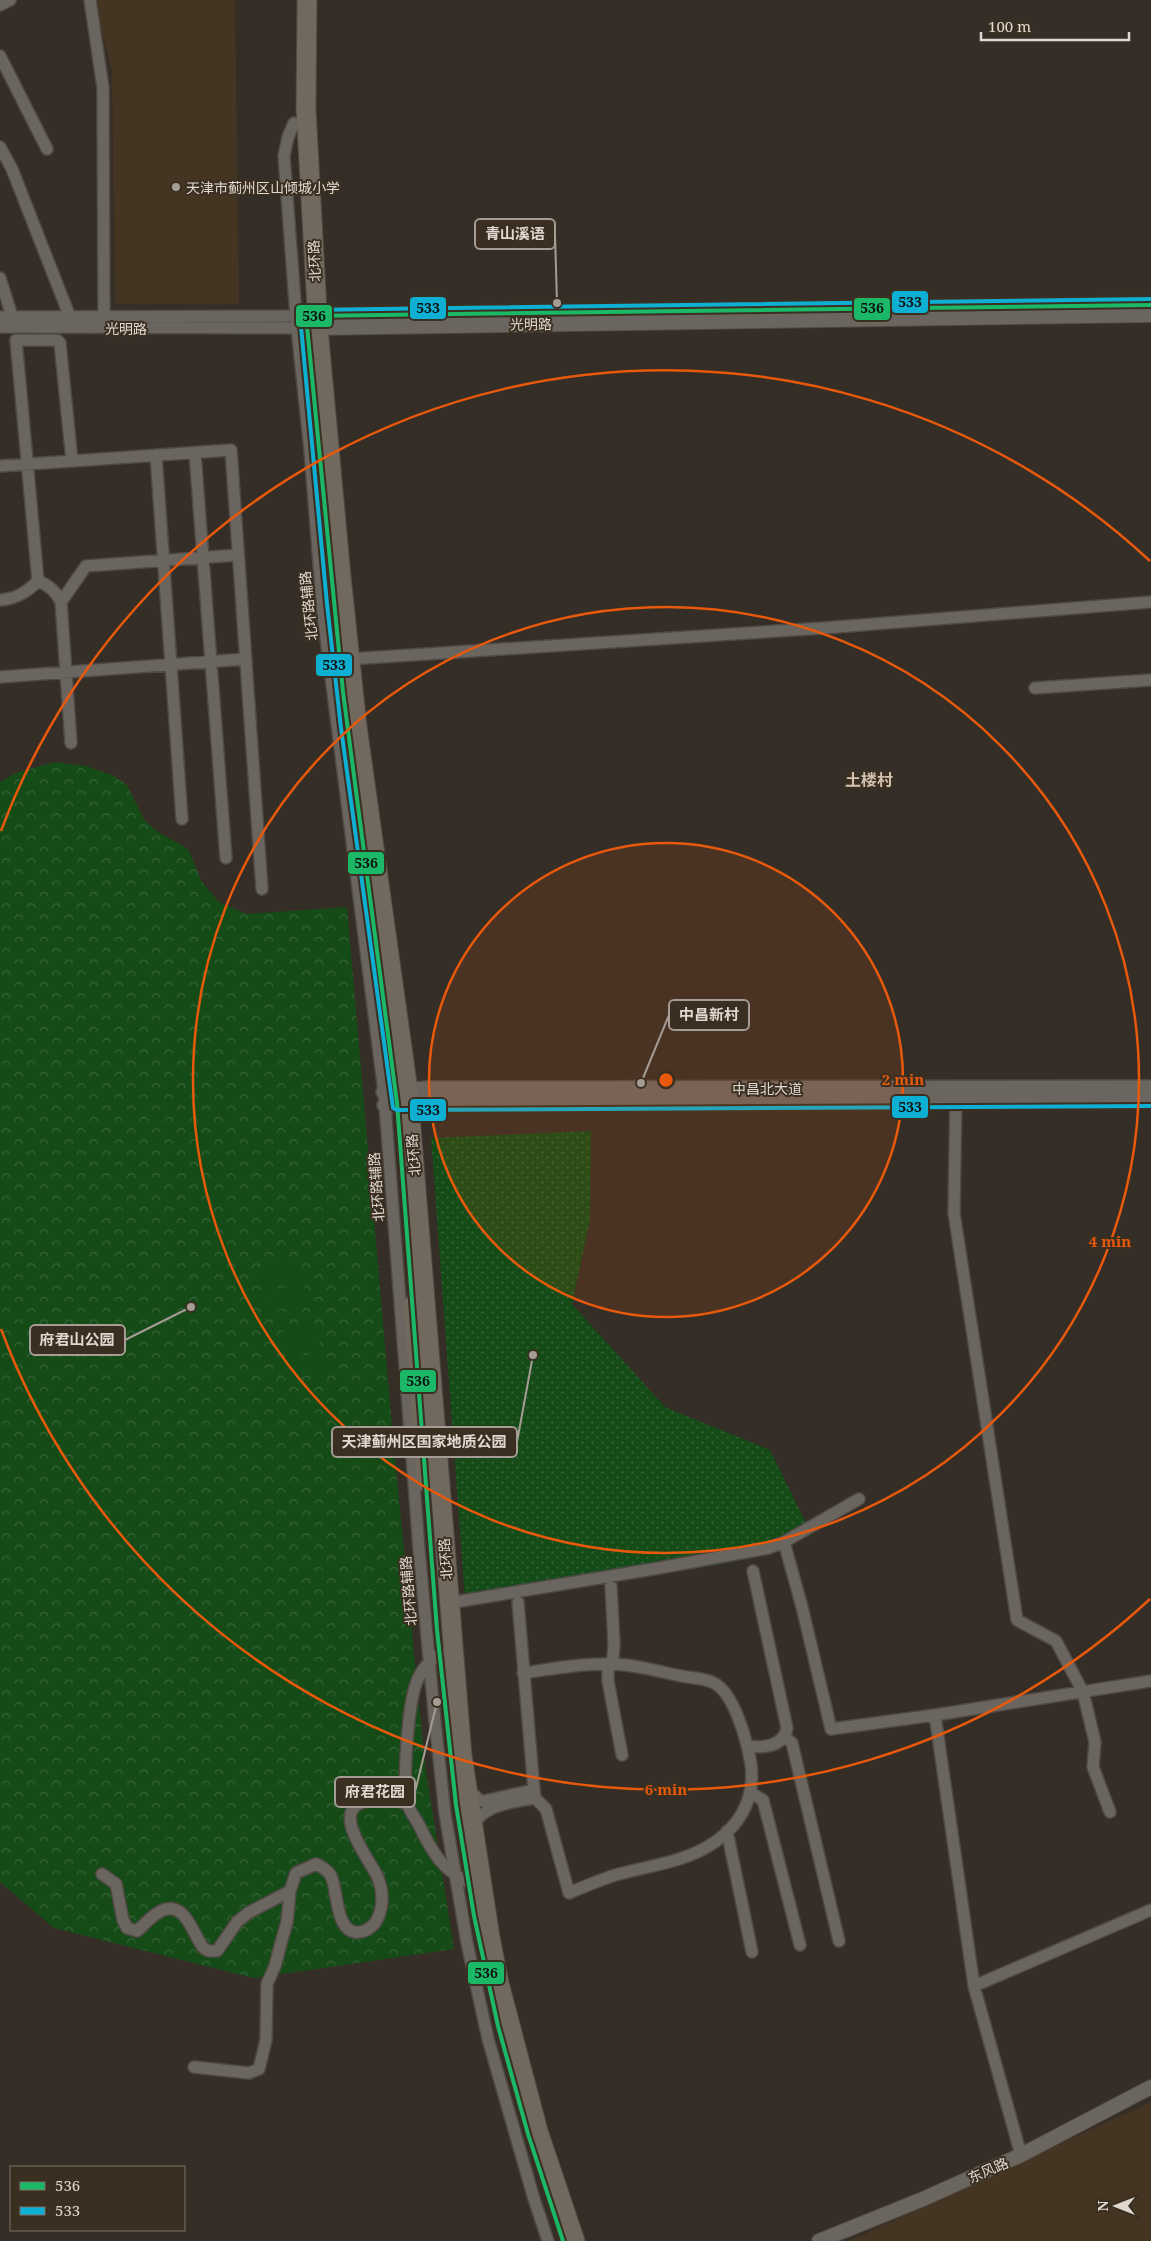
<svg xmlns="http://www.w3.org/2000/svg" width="1151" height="2241" font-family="'Noto Serif','Noto Sans SC',serif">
	<defs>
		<pattern id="green-dots" width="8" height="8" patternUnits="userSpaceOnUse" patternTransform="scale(1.25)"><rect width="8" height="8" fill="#154b17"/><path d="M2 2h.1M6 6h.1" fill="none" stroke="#376438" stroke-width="1.8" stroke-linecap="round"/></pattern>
		<pattern id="forest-crowns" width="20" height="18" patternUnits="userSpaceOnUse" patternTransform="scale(1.25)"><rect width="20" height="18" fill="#154b17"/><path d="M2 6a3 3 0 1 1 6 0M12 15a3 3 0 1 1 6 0" fill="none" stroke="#376438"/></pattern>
	</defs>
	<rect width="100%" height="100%" fill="#352e27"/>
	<path fill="#443523" d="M 93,0 L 235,0 L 239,304 L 115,304 L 112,71 Z
		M 1151,2102 L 1151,2241 L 849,2241 Z"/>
	<path fill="url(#green-dots)" d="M 591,1131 L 590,1220 L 572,1304 L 665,1407 L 770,1450 L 812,1535 L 762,1556 L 712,1566 L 618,1580 L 465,1599 L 431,1138 Z"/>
	<path fill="url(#forest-crowns)" d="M 55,762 L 86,766 L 112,775 L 127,785 L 145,821 L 158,832 L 188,849 L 202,882 L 219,902 L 247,914 L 347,907 L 393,1438 L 425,1765 L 454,1949 L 254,1978 L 54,1928 L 0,1882 L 0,782 L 16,773 Z"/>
	<path fill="#154b17" d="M 300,1260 L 302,1281 L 262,1285 L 260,1264 Z
		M 304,1286 L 306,1306 L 266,1311 L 264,1290 Z
		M 318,1328 L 320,1349 L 280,1353 L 278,1333 Z
		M 321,1353 L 324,1374 L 284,1378 L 281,1358 Z"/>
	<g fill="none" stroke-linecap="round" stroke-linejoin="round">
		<defs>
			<path id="minor" d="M 90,0 L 103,88 L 104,317
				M 0,5 L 10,0
				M 0,56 L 47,149
				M 294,123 L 288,137 L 284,156 L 297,329 L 310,450 L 323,614 L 384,1092 L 419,1549 L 434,1712 L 445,1814 L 467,1943 L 488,2039 L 534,2199 L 548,2241
				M 0,147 L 12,169 L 70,317
				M 0,278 L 12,316
				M 0,317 L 302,316
				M 0,327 L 318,328
				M 195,453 L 226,858
				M 156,455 L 182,819
				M 0,466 L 231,450 L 262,889
				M 38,581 C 49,585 56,591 61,602 L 71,743
				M 0,600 C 16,599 27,592 38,581 L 16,340 L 57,340 L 60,343 L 72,461
				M 61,602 L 86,566 L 238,555
				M 350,659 L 824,628 L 1151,602
				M 0,677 L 246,659
				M 1035,688 L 1151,680
				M 956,1094 L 954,1213 L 1017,1620 L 1056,1641 L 1083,1692 L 1095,1742 L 1093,1767 L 1110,1812
				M 784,1542 L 802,1607 L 831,1729 L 935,1715 L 1151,1681
				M 611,1586 L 614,1644 L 613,1657 L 608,1671 L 608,1681 L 622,1755
				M 455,1602 L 659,1568 L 769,1548 L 784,1542 L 859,1499
				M 518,1602 L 534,1790 L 535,1798 L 546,1809 L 569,1893 C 583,1887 598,1881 612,1876 C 646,1866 685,1863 715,1842 C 742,1823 755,1797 751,1764 C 747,1742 735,1694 714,1683 C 705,1678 691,1678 681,1676 C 657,1671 634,1664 610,1664 C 581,1663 552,1669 523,1673
				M 440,1653 C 431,1661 422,1668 418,1679 C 408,1699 402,1784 408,1805 C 410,1812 416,1819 419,1825 C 431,1850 442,1870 468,1882
				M 935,1715 L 974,1986 L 1021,2155
				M 785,1737 L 792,1743 L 839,1941
				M 748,1746 C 764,1748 783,1747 787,1728 L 753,1571
				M 468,1789 L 479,1800 L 484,1801 L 534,1790
				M 751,1793 L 763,1800 L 800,1945
				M 473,1826 C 485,1803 512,1803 535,1798
				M 727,1831 L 752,1952
				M 102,1874 L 116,1884 L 123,1920 L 127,1928 L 137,1931 C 144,1925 152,1915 161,1911 C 185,1899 193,1935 203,1947 C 207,1952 211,1951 217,1951 L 237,1922 L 248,1913 L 290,1891
				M 974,1986 L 1151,1910
				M 194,2067 L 249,2073 L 259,2069 L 266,2040 L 267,1984 L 275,1966 L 281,1943 L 287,1922 L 290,1891 L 296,1873 L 316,1864 C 322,1867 328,1870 331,1876 C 338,1890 335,1929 355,1932 C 363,1933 370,1929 375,1923 C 384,1909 384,1891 377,1876 C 369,1858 327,1808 368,1801 C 383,1798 395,1798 408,1805"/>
			<path id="tertiary" d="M 306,316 L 1151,305
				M 318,328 L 1151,315
				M 819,2241 L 923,2199 L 1021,2155 L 1151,2087"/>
			<path id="secondary" d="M 384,1092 L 428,1089 L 1151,1088
				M 385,1105 L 429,1103 L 1151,1100"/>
			<path id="trunk" d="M 307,0 L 306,109 L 318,328 L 341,576 L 357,726 L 408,1090 L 462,1755 L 490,1937 L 499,1983 L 538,2131 L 575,2241
				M 413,1305 L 426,1482"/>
		</defs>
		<use href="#minor" stroke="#4f4943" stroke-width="14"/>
		<use href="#tertiary" stroke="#4f4943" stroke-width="16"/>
		<use href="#secondary" stroke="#4f4943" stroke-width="18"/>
		<use href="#trunk" stroke="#4f4943" stroke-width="21"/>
		<use href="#minor" stroke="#6b6560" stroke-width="11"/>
		<use href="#tertiary" stroke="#6b6560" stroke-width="14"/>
		<use href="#secondary" stroke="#6b6560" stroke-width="15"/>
		<use href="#trunk" stroke="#71685e" stroke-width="19"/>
		<defs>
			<path id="bus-1" d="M 563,2241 L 528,2134 L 498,2026 L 474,1916 L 456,1805 L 437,1630 L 397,1103 L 343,692 L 306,316 L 1151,305"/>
			<path id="bus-2" d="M 1151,299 L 306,310 L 302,312 L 300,316 L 327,604 L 341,728 L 393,1108 L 397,1110 L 1151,1106"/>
		</defs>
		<use href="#bus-1" stroke="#3b2f21" stroke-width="8"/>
		<use href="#bus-2" stroke="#3b2f21" stroke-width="8"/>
		<use href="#bus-1" stroke="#1ab867" stroke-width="4"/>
		<use href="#bus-2" stroke="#0dafd3" stroke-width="4"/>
	</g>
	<circle cx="666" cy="1080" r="237" fill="#e8590c" fill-opacity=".12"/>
	<g fill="none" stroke="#e8590c" stroke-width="2.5">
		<circle cx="666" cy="1080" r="237"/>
		<circle cx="666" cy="1080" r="473"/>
		<path d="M1150 1599A710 710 0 0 1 1 1329M1 831A710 710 0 0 1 1150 561"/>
	</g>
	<circle fill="#a49c95" stroke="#3b2f21" stroke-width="2" cx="176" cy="187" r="5"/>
	<g text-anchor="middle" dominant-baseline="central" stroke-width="4" stroke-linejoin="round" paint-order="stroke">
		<g font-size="14" fill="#e0d8d0" stroke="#3b2f21" text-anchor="start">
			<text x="186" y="187">天津市蓟州区山倾城小学</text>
		</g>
		<g font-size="14" fill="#e0d8d0" stroke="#3b2f21">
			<text transform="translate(314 261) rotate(-93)">北环路</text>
			<text transform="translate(531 324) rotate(-1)">光明路</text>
			<text x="126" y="328">光明路</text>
			<text transform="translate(308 606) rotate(-96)">北环路辅路</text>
			<text x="767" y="1088">中昌北大道</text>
			<text transform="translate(413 1155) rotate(-95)">北环路</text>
			<text transform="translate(376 1187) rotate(-94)">北环路辅路</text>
			<text transform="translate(445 1559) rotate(-94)">北环路</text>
			<text transform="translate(408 1591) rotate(-95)">北环路辅路</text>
			<text transform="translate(988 2170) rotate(-24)">东风路</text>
		</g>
		<g font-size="16" font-weight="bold" fill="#d1c2b1" stroke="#3b2f21">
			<text x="869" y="780">土楼村</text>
		</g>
	</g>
	<circle cx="666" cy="1080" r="8" fill="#e8590c" stroke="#3b2f21" stroke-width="2.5"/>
	<g font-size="15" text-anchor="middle" font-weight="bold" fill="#e8590c" stroke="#3b2f21" stroke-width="4" stroke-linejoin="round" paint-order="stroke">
		<text x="903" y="1085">2 min</text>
		<text x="1110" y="1247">4 min</text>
		<text x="666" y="1795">6 min</text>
	</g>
	<path fill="none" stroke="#a49c95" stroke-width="2" d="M557 303L555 234M641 1083L669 1015M191 1307L125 1340M533 1355L517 1442M437 1702L415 1792"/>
	<g fill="#a49c95" stroke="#3b2f21" stroke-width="2">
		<circle cx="557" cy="303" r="5"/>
		<circle cx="641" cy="1083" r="5"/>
		<circle cx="191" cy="1307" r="5"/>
		<circle cx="533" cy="1355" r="5"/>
		<circle cx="437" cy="1702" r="5"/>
	</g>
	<g fill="#3b2f21" stroke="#a49c95" stroke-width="2">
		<rect x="475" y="219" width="80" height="30" rx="5"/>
		<rect x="669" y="1000" width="80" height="30" rx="5"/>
		<rect x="30" y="1325" width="95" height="30" rx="5"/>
		<rect x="332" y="1427" width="185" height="30" rx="5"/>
		<rect x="335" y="1777" width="80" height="30" rx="5"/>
	</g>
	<g font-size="15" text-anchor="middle" font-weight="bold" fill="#e0d8d0">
		<text x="515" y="239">青山溪语</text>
		<text x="709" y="1020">中昌新村</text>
		<text x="77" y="1345">府君山公园</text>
		<text x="424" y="1447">天津蓟州区国家地质公园</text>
		<text x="375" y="1797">府君花园</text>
	</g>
	<g stroke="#3b2f21" stroke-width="2">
		<rect x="891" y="290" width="38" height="24" rx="5" fill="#0dafd3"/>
		<rect x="409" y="296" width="38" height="24" rx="5" fill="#0dafd3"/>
		<rect x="853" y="297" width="38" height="24" rx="5" fill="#1ab867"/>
		<rect x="295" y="304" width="38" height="24" rx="5" fill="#1ab867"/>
		<rect x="315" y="653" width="38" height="24" rx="5" fill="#0dafd3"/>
		<rect x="347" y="851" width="38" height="24" rx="5" fill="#1ab867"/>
		<rect x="891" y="1095" width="38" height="24" rx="5" fill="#0dafd3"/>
		<rect x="409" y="1098" width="38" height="24" rx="5" fill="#0dafd3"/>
		<rect x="399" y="1369" width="38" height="24" rx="5" fill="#1ab867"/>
		<rect x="467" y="1961" width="38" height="24" rx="5" fill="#1ab867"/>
	</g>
	<g font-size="14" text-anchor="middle" font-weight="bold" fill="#111">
		<text x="910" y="307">533</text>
		<text x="428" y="313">533</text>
		<text x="872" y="313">536</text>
		<text x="314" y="321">536</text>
		<text x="334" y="670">533</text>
		<text x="366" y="868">536</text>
		<text x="910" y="1112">533</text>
		<text x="428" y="1115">533</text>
		<text x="418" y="1386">536</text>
		<text x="486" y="1978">536</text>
	</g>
	<rect x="10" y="2166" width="175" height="65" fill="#3b2f21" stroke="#7d7367"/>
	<rect x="20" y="2182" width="25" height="8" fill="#1ab867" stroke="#7d7367"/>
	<text x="55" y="2191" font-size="15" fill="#e0d8d0">536</text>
	<rect x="20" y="2207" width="25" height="8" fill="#0dafd3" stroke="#7d7367"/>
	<text x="55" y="2216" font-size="15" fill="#e0d8d0">533</text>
	<g transform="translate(1116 2206) rotate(270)" stroke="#3b2f21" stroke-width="4" paint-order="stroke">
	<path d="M0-4L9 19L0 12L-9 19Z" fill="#e0d8d0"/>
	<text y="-8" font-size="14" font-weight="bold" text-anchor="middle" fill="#e0d8d0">N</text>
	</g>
	<path d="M981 32v8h148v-8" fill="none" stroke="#e0d8d0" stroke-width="2.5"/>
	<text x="988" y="32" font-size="15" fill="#e0d8d0" stroke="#3b2f21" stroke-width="4" paint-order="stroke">100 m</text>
</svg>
